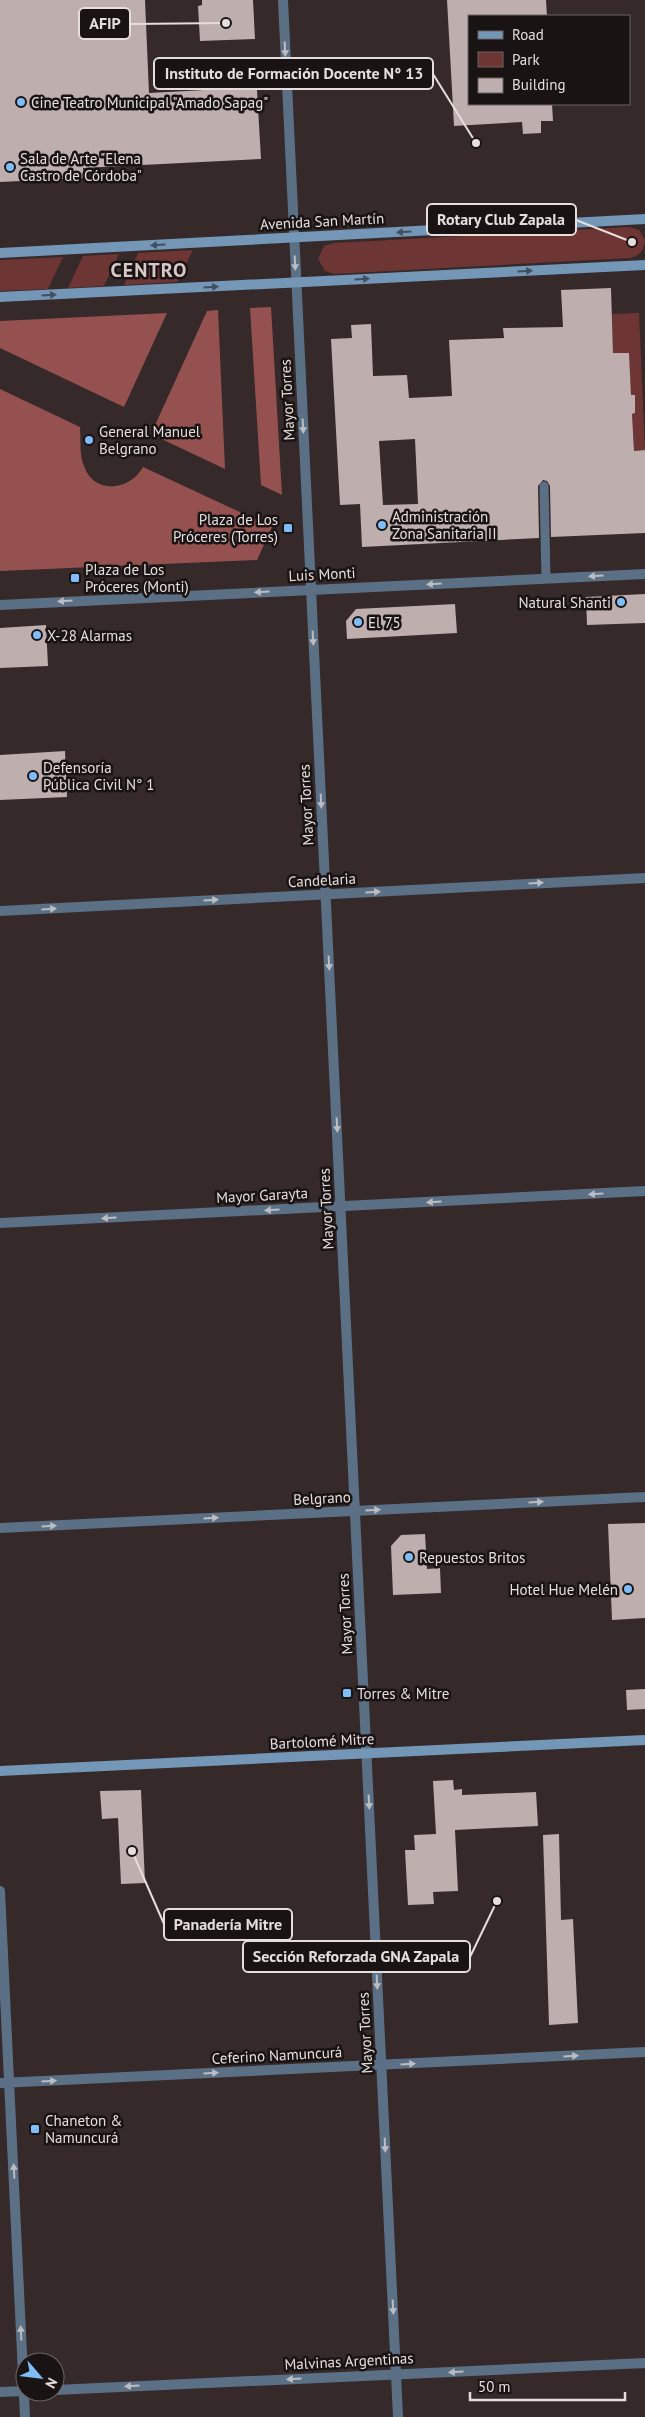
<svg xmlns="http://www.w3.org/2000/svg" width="645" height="2417" font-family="'PT Sans',sans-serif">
	<rect width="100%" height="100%" fill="#352929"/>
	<path fill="#6d3533" d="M 629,227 L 639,230 L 645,240 C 644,250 640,256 630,258 L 334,274 L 325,271 L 318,259 L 324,246 L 334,243 Z
		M 193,250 L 177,282 L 124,285 L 138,253 Z
		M 119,254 L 104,286 L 68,288 L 83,256 Z
		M 63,257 L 48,289 L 0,291 L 0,260 Z
		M 639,313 L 645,450 L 634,451 L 632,414 L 635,413 L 635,395 L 631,395 L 629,353 L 613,353 L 612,314 Z"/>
	<path fill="#95514f" d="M 271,307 L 282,495 L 261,485 L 250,308 Z
		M 218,310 L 225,469 L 151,434 L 207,311 Z
		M 167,313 L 124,407 L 0,348 L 0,321 Z
		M 0,389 L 80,427 C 81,439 79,455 84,466 C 94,495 130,491 143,467 L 272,527 L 257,560 L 0,571 Z"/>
	<path fill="#beaead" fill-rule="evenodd" d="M 0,0 L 145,0 L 149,93 L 205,90 L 204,76 L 256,73 L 261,159 L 83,168 L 84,178 L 0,182 Z
		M 202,0 L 253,0 L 255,39 L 200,41 L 198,6 L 202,5 Z
		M 447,0 L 546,0 L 547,16 L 469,16 L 469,104 L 552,104 L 553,121 L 541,121 L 541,133 L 523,134 L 522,122 L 454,126 Z
		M 611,288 L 613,353 L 629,353 L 631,395 L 635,395 L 635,413 L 632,414 L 634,451 L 645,450 L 645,533 L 551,537 L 550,486 L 547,481 L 543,480 L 538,486 L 539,538 L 362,547 L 360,504 L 340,505 L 331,339 L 352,338 L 351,325 L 371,324 L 373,376 L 407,375 L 409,398 L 452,396 L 449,340 L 504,338 L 503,328 L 563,327 L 561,290 ZM 415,439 L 418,504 L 383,505 L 379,441 Z
		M 645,594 L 645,623 L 587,625 L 586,597 Z
		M 455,604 L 457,633 L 347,639 L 346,621 L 356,609 Z
		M 46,625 L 48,666 L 0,668 L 0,628 Z
		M 65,751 L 67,797 L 0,800 L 0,755 Z
		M 645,1523 L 645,1618 L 612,1620 L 608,1524 Z
		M 425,1534 L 427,1569 L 440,1568 L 441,1593 L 393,1595 L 391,1546 L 401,1535 Z
		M 645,1689 L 645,1709 L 627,1710 L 626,1690 Z
		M 453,1780 L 454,1790 L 462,1789 L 462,1795 L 536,1792 L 538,1826 L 455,1830 L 458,1891 L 433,1892 L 434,1904 L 408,1905 L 405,1850 L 415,1850 L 414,1835 L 436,1834 L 433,1781 Z
		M 141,1790 L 145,1883 L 121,1884 L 118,1818 L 102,1819 L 100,1791 Z
		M 559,1834 L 561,1920 L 573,1919 L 578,2023 L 549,2025 L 543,1835 Z"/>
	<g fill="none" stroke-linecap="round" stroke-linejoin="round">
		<path stroke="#5b7085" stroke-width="9" d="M 544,486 L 546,578"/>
		<path stroke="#5b7085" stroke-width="10" d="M 283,0 L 398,2417
			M 0,605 L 645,574
			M 0,911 L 645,878
			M 0,1223 L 645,1191
			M 0,1528 L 645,1497
			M 0,1891 L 25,2417
			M 0,2083 L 645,2052
			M 55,2390 L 645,2363
			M 0,2392 L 25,2391"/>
		<path stroke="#7496b7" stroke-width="10" d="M 0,253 L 645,219
			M 0,297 L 645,265
			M 0,1771 L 645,1740"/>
	</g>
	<defs><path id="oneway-solid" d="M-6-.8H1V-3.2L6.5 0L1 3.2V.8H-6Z" transform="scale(1.25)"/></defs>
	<g fill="#bcbdc3">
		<use href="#oneway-solid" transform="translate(285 49) rotate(87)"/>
		<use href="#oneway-solid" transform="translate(295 263) rotate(87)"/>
		<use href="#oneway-solid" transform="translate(303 426) rotate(87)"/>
		<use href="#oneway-solid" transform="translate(596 576) rotate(177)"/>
		<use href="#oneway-solid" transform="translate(434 584) rotate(177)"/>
		<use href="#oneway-solid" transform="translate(262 592) rotate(177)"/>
		<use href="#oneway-solid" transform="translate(65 601) rotate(177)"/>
		<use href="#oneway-solid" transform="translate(313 638) rotate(87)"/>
		<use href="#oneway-solid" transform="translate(321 801) rotate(87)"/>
		<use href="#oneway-solid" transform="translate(536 883) rotate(-3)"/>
		<use href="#oneway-solid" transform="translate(373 892) rotate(-3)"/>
		<use href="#oneway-solid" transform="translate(211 900) rotate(-3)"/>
		<use href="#oneway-solid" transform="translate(49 909) rotate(-3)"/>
		<use href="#oneway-solid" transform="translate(329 963) rotate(87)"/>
		<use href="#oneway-solid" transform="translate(337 1125) rotate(87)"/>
		<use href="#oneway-solid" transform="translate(596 1194) rotate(177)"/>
		<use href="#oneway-solid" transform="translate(434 1202) rotate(177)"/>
		<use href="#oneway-solid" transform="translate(272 1210) rotate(177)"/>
		<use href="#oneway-solid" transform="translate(109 1218) rotate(177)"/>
		<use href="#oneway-solid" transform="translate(536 1502) rotate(-3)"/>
		<use href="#oneway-solid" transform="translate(373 1510) rotate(-3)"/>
		<use href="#oneway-solid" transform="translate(211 1518) rotate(-3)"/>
		<use href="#oneway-solid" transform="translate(49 1526) rotate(-3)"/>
		<use href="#oneway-solid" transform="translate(369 1802) rotate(87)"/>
		<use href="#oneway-solid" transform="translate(377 1982) rotate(87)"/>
		<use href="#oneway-solid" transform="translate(571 2056) rotate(-3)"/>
		<use href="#oneway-solid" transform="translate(408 2064) rotate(-3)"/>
		<use href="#oneway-solid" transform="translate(211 2073) rotate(-3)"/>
		<use href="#oneway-solid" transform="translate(49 2081) rotate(-3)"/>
		<use href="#oneway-solid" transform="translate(385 2145) rotate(87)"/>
		<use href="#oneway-solid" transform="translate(14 2171) rotate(-93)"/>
		<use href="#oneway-solid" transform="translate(393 2307) rotate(87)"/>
		<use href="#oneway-solid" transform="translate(21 2333) rotate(-93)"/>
		<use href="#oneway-solid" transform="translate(456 2372) rotate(177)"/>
		<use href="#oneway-solid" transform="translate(294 2379) rotate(177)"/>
		<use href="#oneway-solid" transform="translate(132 2386) rotate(177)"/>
	</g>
	<g fill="#424e5d">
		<use href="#oneway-solid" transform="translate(404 232) rotate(177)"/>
		<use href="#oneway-solid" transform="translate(158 245) rotate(177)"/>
		<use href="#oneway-solid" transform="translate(525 271) rotate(-3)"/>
		<use href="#oneway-solid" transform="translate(362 279) rotate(-3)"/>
		<use href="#oneway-solid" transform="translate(211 287) rotate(-3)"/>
		<use href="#oneway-solid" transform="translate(49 295) rotate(-3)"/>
	</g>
	<g fill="#7ebdf9" stroke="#191413" stroke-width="2">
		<circle cx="21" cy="102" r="5"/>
		<circle cx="10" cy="167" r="5"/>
		<circle cx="89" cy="440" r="5"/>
		<circle cx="382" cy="525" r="5"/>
		<rect x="283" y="523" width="10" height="10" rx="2.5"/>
		<rect x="70" y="573" width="10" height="10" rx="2.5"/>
		<circle cx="621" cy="602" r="5"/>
		<circle cx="358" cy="622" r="5"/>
		<circle cx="37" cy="635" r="5"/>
		<circle cx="33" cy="776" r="5"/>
		<circle cx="409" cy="1557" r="5"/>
		<circle cx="628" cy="1589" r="5"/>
		<rect x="342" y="1688" width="10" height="10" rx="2.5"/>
		<rect x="30" y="2124" width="10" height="10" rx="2.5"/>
	</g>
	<g text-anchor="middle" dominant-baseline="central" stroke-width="5" stroke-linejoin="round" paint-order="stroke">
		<g font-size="15" fill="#e6dedd" stroke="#191413" text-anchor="start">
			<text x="31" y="102">Cine Teatro Municipal "Amado Sapag"</text>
			<text x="20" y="158">Sala de Arte "Elena<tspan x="20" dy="17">Castro de Córdoba"</tspan></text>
			<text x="99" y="431">General Manuel<tspan x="99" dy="17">Belgrano</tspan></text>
			<text x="392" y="516">Administración<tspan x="392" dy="17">Zona Sanitaria II</tspan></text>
			<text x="278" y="519" text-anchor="end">Plaza de Los<tspan x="278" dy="17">Próceres (Torres)</tspan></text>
			<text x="85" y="569">Plaza de Los<tspan x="85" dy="17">Próceres (Monti)</tspan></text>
			<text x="611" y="602" text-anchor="end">Natural Shanti</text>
			<text x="368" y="622">El 75</text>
			<text x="47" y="635">X-28 Alarmas</text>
			<text x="43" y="767">Defensoría<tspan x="43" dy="17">Pública Civil N° 1</tspan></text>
			<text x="419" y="1557">Repuestos Britos</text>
			<text x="618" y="1589" text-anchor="end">Hotel Hue Melén</text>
			<text x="357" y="1693">Torres &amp; Mitre</text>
			<text x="45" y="2120">Chaneton &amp;<tspan x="45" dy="17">Namuncurá</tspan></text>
		</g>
		<g font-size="15" fill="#e6dedd" stroke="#191413">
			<text transform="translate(322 221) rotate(-3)">Avenida San Martín</text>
			<text transform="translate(287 400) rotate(-93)">Mayor Torres</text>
			<text transform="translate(322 574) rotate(-3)">Luis Monti</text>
			<text transform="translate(306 805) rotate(-93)">Mayor Torres</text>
			<text transform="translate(322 880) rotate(-3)">Candelaria</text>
			<text transform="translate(262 1195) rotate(-3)">Mayor Garayta</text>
			<text transform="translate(326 1209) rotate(-93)">Mayor Torres</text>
			<text transform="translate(322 1498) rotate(-3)">Belgrano</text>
			<text transform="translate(345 1614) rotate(-93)">Mayor Torres</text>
			<text transform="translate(322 1741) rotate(-3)">Bartolomé Mitre</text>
			<text transform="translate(365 2033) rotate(-93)">Mayor Torres</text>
			<text transform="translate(277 2055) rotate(-3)">Ceferino Namuncurá</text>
			<text transform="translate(349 2361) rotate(-3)">Malvinas Argentinas</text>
		</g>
		<g font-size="20" font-weight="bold" letter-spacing="1" fill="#d7c7c6" stroke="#191413">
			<text x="149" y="270">CENTRO</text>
		</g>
	</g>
	<path fill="none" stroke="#e6dedd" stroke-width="2" d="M226 23L130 24M476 143L433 74M632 242L576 220M132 1851L164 1924M497 1901L470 1957"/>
	<g fill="#e6dedd" stroke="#191413" stroke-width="2">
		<circle cx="226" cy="23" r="5"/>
		<circle cx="476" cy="143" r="5"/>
		<circle cx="632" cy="242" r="5"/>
		<circle cx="132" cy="1851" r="5"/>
		<circle cx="497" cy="1901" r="5"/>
	</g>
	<g fill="#191413" stroke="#e6dedd" stroke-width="2">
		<rect x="79" y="8" width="51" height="31" rx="5"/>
		<rect x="154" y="58" width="279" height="31" rx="5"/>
		<rect x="427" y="204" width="149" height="31" rx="5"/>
		<rect x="164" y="1909" width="128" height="31" rx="5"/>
		<rect x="243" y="1941" width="227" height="31" rx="5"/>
	</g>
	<g font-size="16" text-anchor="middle" font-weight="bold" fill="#e6dedd">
		<text x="105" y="29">AFIP</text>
		<text x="294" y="79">Instituto de Formación Docente N° 13</text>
		<text x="501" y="225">Rotary Club Zapala</text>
		<text x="228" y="1930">Panadería Mitre</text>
		<text x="356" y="1962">Sección Reforzada GNA Zapala</text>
	</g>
	<rect x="468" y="15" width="162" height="90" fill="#191413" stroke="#6b6564"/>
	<rect x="478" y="31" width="25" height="8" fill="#7496b7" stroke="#6b6564"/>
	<text x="512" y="40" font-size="15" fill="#e6dedd">Road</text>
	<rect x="478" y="52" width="25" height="15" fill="#6d3533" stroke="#6b6564"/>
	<text x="512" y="65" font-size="15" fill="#e6dedd">Park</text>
	<rect x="478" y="78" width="25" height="15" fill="#beaead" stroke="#6b6564"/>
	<text x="512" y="90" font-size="15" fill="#e6dedd">Building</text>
	<g transform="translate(40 2377) rotate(118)"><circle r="24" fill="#191413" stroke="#6b6564"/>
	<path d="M0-4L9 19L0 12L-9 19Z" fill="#7ebdf9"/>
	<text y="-8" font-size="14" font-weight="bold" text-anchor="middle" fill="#e6dedd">N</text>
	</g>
	<path d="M470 2392v8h155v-8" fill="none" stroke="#e6dedd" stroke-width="2.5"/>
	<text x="478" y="2392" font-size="15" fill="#e6dedd" stroke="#191413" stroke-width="4" paint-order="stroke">50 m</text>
</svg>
